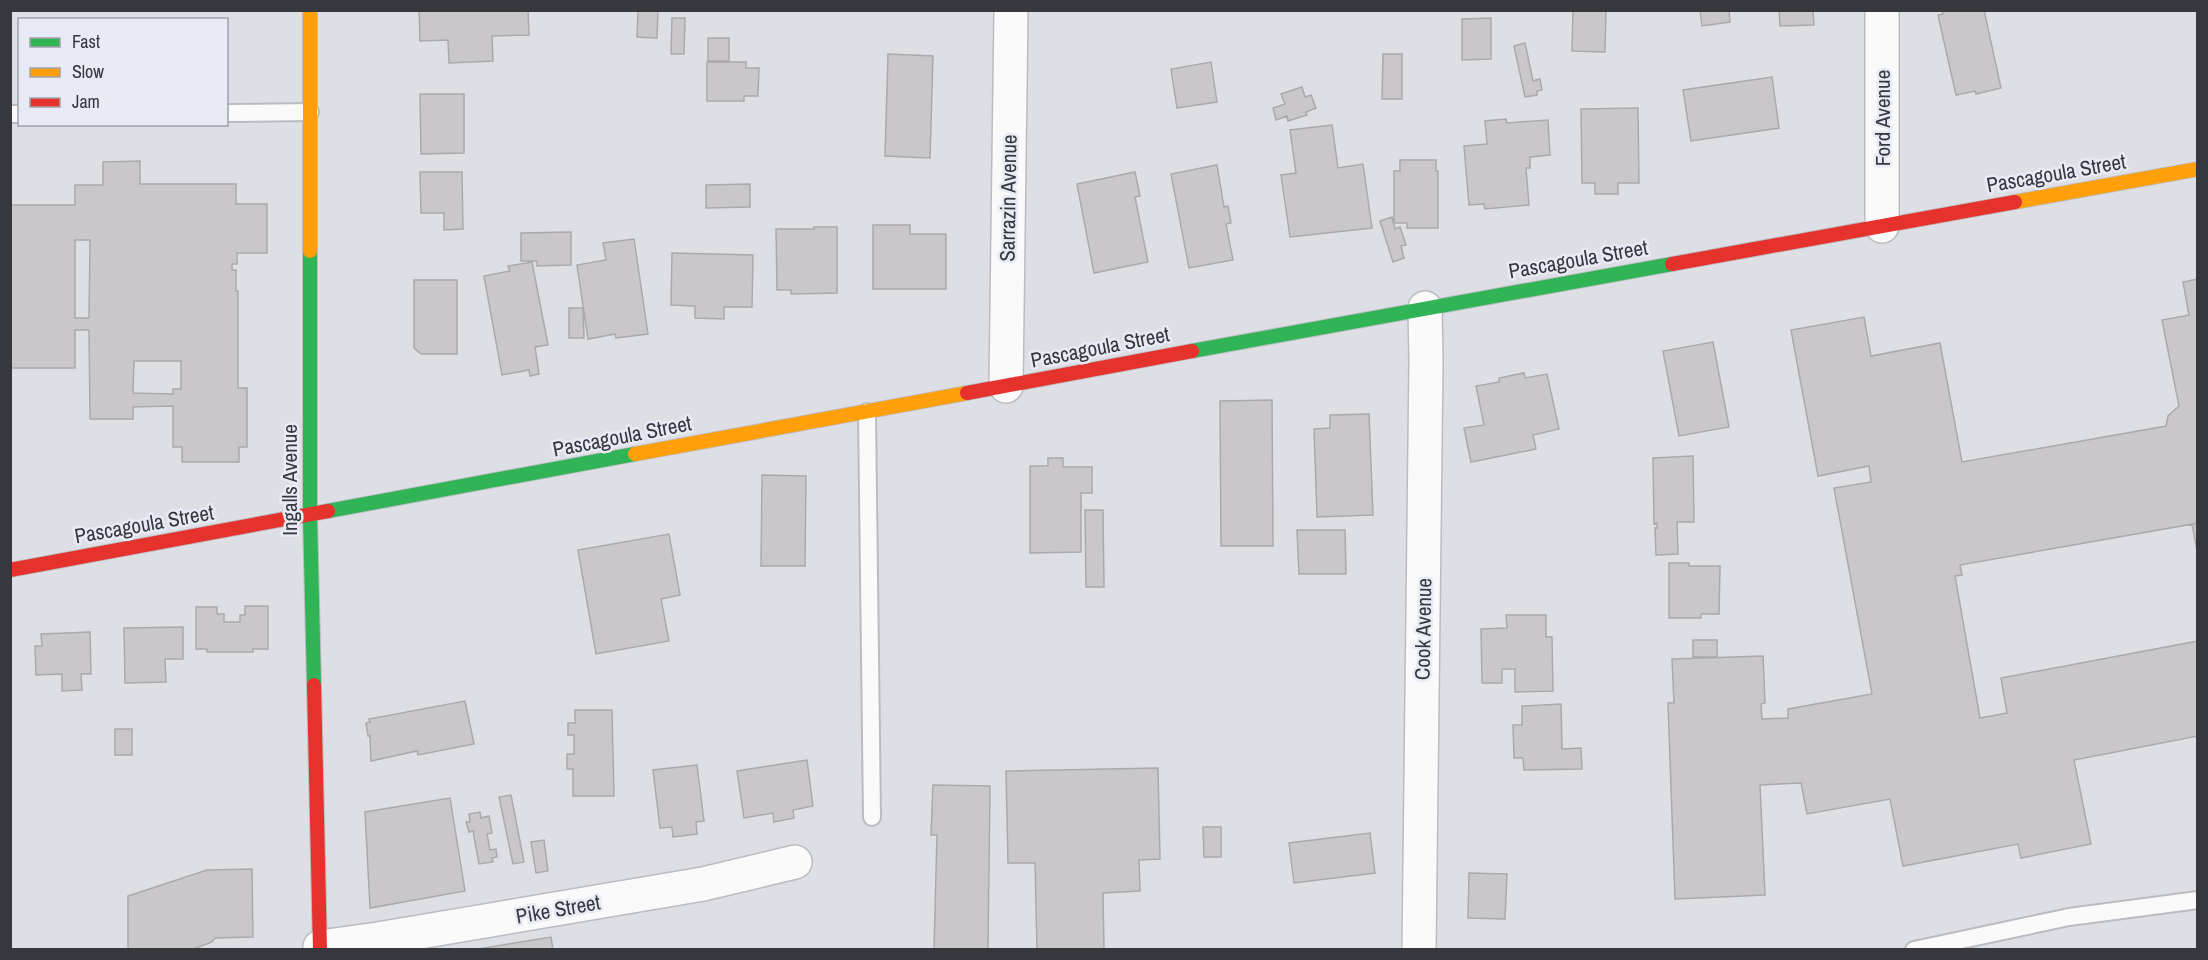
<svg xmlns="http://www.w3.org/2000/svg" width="2208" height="960" font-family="'Archivo Narrow',sans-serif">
	<rect width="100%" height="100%" fill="#dedfe5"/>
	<path fill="#c9c7ca" stroke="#aaa9ab" stroke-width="1.5" fill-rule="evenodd" d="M 419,10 L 528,10 L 529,35 L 492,36 L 493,61 L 449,63 L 448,40 L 420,41 Z
		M 640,10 L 658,10 L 657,38 L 637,37 L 638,11 Z
		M 1573,10 L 1606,10 L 1605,52 L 1572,51 Z
		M 1700,10 L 1729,10 L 1730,22 L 1702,26 Z
		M 1779,10 L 1813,10 L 1814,25 L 1780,26 Z
		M 1942,10 L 1984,10 L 2001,88 L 1976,94 L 1975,91 L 1956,95 L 1938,15 L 1943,14 Z
		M 672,18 L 685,18 L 684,54 L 671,54 Z
		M 1491,18 L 1491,59 L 1462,60 L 1462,19 Z
		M 708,38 L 729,38 L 729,61 L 708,61 Z
		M 1525,43 L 1533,81 L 1540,79 L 1542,90 L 1537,91 L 1537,95 L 1525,97 L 1514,46 Z
		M 888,54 L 933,56 L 930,158 L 885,156 Z
		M 1383,54 L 1402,54 L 1402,99 L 1382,99 Z
		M 707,62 L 746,62 L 746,68 L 759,68 L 758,96 L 744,96 L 744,101 L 707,101 Z
		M 1211,62 L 1217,102 L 1177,108 L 1171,69 Z
		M 1772,77 L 1779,128 L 1691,141 L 1683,90 Z
		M 1302,87 L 1305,97 L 1311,95 L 1316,108 L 1306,112 L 1307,115 L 1288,121 L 1287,116 L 1276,120 L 1273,108 L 1285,104 L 1281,94 Z
		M 420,94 L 464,94 L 464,153 L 421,154 Z
		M 1638,108 L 1639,183 L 1618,183 L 1618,194 L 1595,194 L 1595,183 L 1582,183 L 1581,109 Z
		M 1506,119 L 1507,123 L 1548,120 L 1550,155 L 1530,157 L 1530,168 L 1526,168 L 1529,205 L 1485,209 L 1484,204 L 1469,205 L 1464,146 L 1487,144 L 1485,121 Z
		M 1332,125 L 1338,168 L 1363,164 L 1372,228 L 1290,237 L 1281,175 L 1296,173 L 1290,130 Z
		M 1400,160 L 1436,160 L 1436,171 L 1438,171 L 1438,228 L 1407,228 L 1407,223 L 1394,223 L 1394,171 L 1400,171 Z
		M 140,161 L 140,184 L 236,184 L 236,204 L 267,204 L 267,253 L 237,253 L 237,264 L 232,264 L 232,270 L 236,270 L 236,291 L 238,291 L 238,388 L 247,388 L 247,447 L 239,447 L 239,462 L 182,462 L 182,447 L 173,447 L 173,406 L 133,407 L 133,419 L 90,419 L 89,330 L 75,330 L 75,368 L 10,368 L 10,205 L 75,205 L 75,185 L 103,185 L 103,162 ZM 75,240 L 90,240 L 89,318 L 75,318 ZM 134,361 L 181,361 L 181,389 L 173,389 L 173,394 L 133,393 Z
		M 1217,165 L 1224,207 L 1228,206 L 1231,223 L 1226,224 L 1233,260 L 1189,268 L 1171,174 Z
		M 420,172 L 462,172 L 463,229 L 444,230 L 444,213 L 421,213 Z
		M 1135,172 L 1140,196 L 1135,197 L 1148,262 L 1094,273 L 1077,184 Z
		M 750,184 L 750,207 L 706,208 L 706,185 Z
		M 1392,217 L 1395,229 L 1400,227 L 1406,245 L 1401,246 L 1404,258 L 1393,262 L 1380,221 Z
		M 873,225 L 910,225 L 910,234 L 946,234 L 946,289 L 873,289 Z
		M 814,227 L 837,227 L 837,293 L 791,294 L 791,290 L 777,290 L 776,229 L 814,229 Z
		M 571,232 L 571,265 L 537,266 L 537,261 L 521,261 L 521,233 Z
		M 634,239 L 648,334 L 616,338 L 615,334 L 588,339 L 577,265 L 606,260 L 603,243 Z
		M 672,253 L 753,255 L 752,307 L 724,307 L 724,319 L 695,318 L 695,306 L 671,305 Z
		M 532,262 L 548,345 L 535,347 L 539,374 L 530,376 L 529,370 L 502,375 L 484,276 L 510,271 L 508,266 Z
		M 2198,279 L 2198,523 L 1960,565 L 1962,575 L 1955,576 L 1980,718 L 2007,713 L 2001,678 L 2198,641 L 2198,736 L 2074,760 L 2091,844 L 2021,858 L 2018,844 L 1903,866 L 1890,799 L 1807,814 L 1801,783 L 1760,785 L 1765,895 L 1675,899 L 1668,703 L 1674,703 L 1672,659 L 1763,656 L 1765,703 L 1761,704 L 1762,719 L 1788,718 L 1788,709 L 1872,694 L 1834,488 L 1871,482 L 1869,466 L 1818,476 L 1791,330 L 1864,317 L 1871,356 L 1940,343 L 1962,462 L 2166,426 L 2168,416 L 2179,406 L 2162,320 L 2189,315 L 2183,282 Z
		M 414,280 L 457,280 L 457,354 L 421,354 L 414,348 Z
		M 569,308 L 583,308 L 584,338 L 569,338 Z
		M 1713,342 L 1729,427 L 1679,436 L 1663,351 Z
		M 1524,373 L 1525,378 L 1547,374 L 1559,429 L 1533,435 L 1536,449 L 1471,462 L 1464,428 L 1484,425 L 1476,386 L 1499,382 L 1499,378 Z
		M 1272,400 L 1273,546 L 1221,546 L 1220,401 Z
		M 1369,414 L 1373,515 L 1317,517 L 1314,429 L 1330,428 L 1330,415 Z
		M 1693,456 L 1694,522 L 1677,522 L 1678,554 L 1656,555 L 1655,528 L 1657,528 L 1657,523 L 1654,524 L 1653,458 Z
		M 1048,458 L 1063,458 L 1063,467 L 1092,467 L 1092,493 L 1081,493 L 1081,552 L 1030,553 L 1030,466 L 1048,466 Z
		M 762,475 L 806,476 L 805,566 L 761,566 Z
		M 1085,510 L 1103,510 L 1104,587 L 1086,587 Z
		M 2198,523 L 2198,556 L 2192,524 Z
		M 1297,530 L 1345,530 L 1346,574 L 1299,574 Z
		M 669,534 L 680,595 L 661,599 L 669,641 L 596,654 L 578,550 Z
		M 1669,563 L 1689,563 L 1689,566 L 1720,566 L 1719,614 L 1701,614 L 1701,618 L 1669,618 Z
		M 245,606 L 268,606 L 268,649 L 253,649 L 253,652 L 207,652 L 207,649 L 196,649 L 196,607 L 217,607 L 217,614 L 224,614 L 224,622 L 240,622 L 240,615 L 245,615 Z
		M 1506,615 L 1546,615 L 1546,637 L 1552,637 L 1553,691 L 1515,692 L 1515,669 L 1502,669 L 1502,683 L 1482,683 L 1481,629 L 1507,628 Z
		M 183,627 L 183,659 L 165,659 L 166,682 L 125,683 L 124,628 Z
		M 90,632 L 91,674 L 81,674 L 82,690 L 62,691 L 62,674 L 36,675 L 35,646 L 42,646 L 41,634 Z
		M 1693,640 L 1717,640 L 1717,657 L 1693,657 Z
		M 465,701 L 474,744 L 418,755 L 417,751 L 371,761 L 370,736 L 368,736 L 366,723 L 370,722 L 369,719 Z
		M 1561,704 L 1562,749 L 1581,748 L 1582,769 L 1524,770 L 1523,758 L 1514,758 L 1513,725 L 1522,725 L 1522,706 Z
		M 575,710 L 612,710 L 614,796 L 573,796 L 573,769 L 567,769 L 567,754 L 574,754 L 574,735 L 568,735 L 568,723 L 575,723 Z
		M 115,729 L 132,729 L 132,755 L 115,755 Z
		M 807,760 L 813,806 L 793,810 L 794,818 L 774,822 L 773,813 L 744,818 L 737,771 Z
		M 697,765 L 704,821 L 696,822 L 697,834 L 673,837 L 672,827 L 660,828 L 653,770 Z
		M 1158,768 L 1160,859 L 1139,860 L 1140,891 L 1103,893 L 1104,950 L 1037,950 L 1035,863 L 1008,863 L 1006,771 Z
		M 933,785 L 990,786 L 988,950 L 934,950 L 937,835 L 931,835 Z
		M 511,795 L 524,862 L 513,864 L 499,797 Z
		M 450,798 L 465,891 L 370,908 L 365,812 Z
		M 480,812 L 481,818 L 489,816 L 492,833 L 487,834 L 490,850 L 496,849 L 497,857 L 492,858 L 493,862 L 479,864 L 473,831 L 469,832 L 466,822 L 470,822 L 469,814 Z
		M 1203,827 L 1221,827 L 1221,857 L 1204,857 Z
		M 1370,833 L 1375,873 L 1294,883 L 1289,843 Z
		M 544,840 L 548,871 L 536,873 L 531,842 Z
		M 252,869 L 253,937 L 215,938 L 212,942 L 191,950 L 128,950 L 128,896 L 207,870 Z
		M 1469,873 L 1507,874 L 1505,919 L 1468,918 Z
		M 551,937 L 553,950 L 472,950 Z"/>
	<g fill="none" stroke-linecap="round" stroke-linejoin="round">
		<defs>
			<path id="lane" d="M 226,113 L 310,112
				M 10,114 L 20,114
				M 867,412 L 872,817
				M 1914,950 L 2069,917 L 2198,900"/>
			<path id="street" d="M 1882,10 L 1882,226
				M 1006,386 L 1011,10
				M 320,947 L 378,939 L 703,884 L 795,862
				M 1419,950 L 1426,361 L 1425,308"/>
			<path id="fast" d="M 310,251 L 310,516 L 314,685
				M 1192,351 L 1672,264
				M 328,511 L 635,454"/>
			<path id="slow" d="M 310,10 L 310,251
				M 2015,202 L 2198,169
				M 635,454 L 967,393"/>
			<path id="jam" d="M 1672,264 L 2015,202
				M 967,393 L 1192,351
				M 10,570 L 328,511
				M 314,685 L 320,950"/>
		</defs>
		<use href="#lane" stroke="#bbbcc1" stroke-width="20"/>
		<use href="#street" stroke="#bbbcc1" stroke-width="36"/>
		<use href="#fast" stroke="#bbbcc1" stroke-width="16"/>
		<use href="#slow" stroke="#bbbcc1" stroke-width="16"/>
		<use href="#jam" stroke="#bbbcc1" stroke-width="16"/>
		<use href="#lane" stroke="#fafafb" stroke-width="16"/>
		<use href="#street" stroke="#fafafb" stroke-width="33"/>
		<use href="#fast" stroke="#30b455" stroke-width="14"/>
		<use href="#slow" stroke="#ff9f0a" stroke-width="14"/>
		<use href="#jam" stroke="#e5322d" stroke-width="14"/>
	</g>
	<g text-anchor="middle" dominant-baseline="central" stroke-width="5" stroke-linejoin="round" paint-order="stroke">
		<g font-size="21" fill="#37383d" stroke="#e8ebf5">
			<text transform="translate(1882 118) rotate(-90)">Ford Avenue</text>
			<text transform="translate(2056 173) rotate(-10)">Pascagoula Street</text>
			<text transform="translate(1008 198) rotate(-89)">Sarrazin Avenue</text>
			<text transform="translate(1578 259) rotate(-10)">Pascagoula Street</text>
			<text transform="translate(1100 347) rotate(-11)">Pascagoula Street</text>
			<text transform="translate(622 436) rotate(-11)">Pascagoula Street</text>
			<text transform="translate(289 480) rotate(-90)">Ingalls Avenue</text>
			<text transform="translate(144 524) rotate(-10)">Pascagoula Street</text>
			<text transform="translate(1423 629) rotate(-89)">Cook Avenue</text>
			<text transform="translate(558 909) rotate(-10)">Pike Street</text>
		</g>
	</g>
	<rect width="2208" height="960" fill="none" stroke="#37383d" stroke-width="24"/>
	<rect x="18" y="18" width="210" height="108" fill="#e8ebf5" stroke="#a1a3ab" stroke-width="1.5"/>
	<rect x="30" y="38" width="30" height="9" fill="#30b455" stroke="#a1a3ab" stroke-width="1.5"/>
	<text x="72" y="48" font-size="18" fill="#37383d">Fast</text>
	<rect x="30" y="68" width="30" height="9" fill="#ff9f0a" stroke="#a1a3ab" stroke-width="1.5"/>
	<text x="72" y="78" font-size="18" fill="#37383d">Slow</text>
	<rect x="30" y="98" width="30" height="9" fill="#e5322d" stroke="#a1a3ab" stroke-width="1.5"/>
	<text x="72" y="108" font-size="18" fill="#37383d">Jam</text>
</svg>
